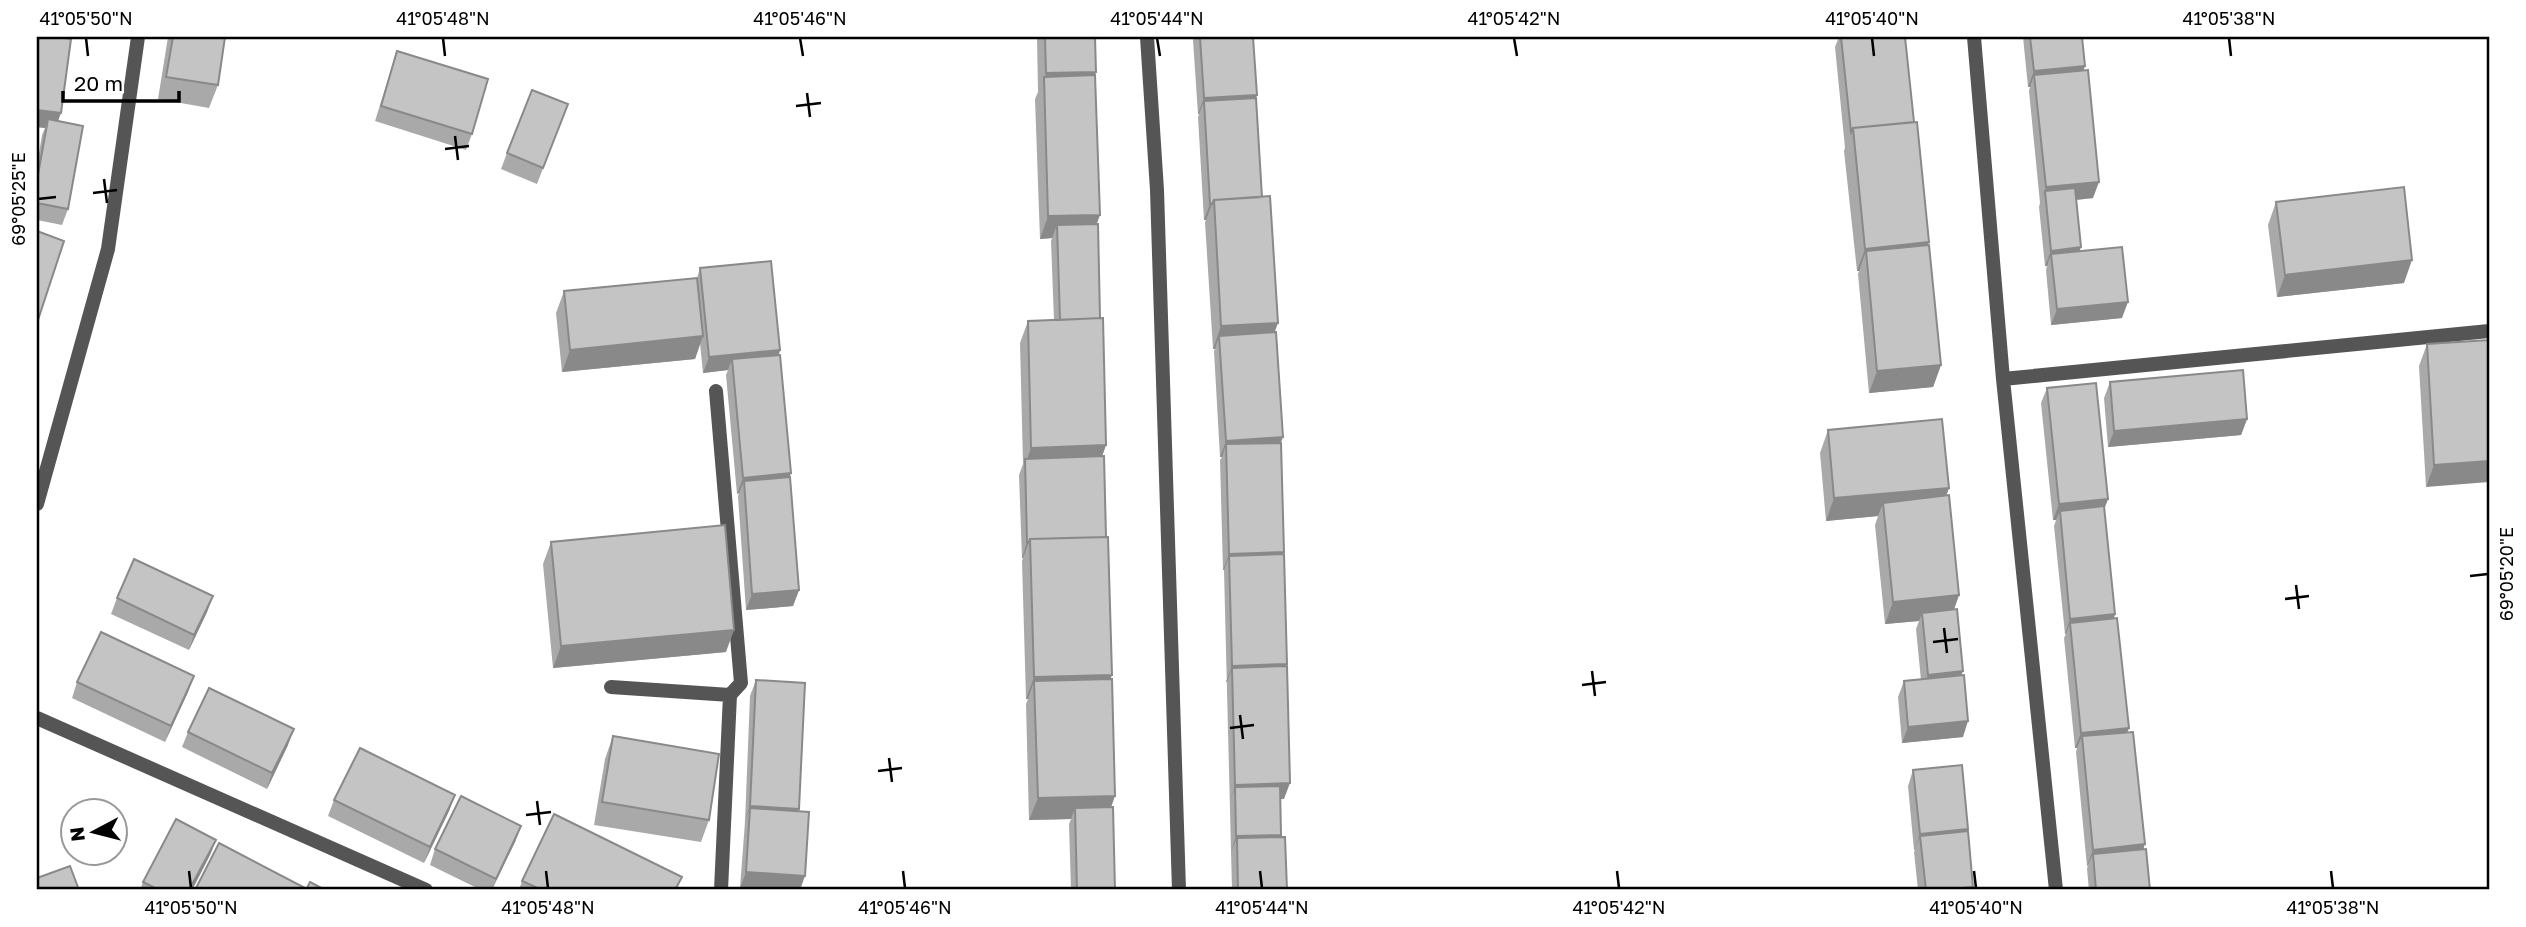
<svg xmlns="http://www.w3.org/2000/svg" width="2526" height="927" font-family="'Golos Text',sans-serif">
	<rect width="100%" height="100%" fill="#fff"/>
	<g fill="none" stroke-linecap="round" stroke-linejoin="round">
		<path stroke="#555" stroke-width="14" d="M 1147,37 L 1157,190 L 1179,890
			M 1974,37 L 2003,379 L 2056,890
			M 2003,379 L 2489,331
			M 716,391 L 741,683 L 730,695
			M 37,504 L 108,249 L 138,37
			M 611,687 L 730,695 L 721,890
			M 37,718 L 426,890"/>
	</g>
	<path fill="#a9a9a9" d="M 37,37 L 69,38 L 58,121 L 68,209 L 62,225 L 37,220 L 37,165 L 42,135 L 45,128 L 37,127 Z
		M 168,37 L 225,37 L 218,85 L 209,108 L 158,99 Z
		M 1037,37 L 1095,37 L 1096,224 L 1106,445 L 1102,456 L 1110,679 L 1111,807 L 1115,890 L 1071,890 L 1069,824 L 1071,819 L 1029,820 L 1026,704 L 1028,699 L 1026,699 L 1022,561 L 1023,558 L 1022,558 L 1019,475 L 1023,464 L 1020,343 L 1028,321 L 1054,320 L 1051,241 L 1052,238 L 1040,239 L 1035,99 L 1038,92 Z
		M 1194,37 L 1253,37 L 1262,197 L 1275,332 L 1281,443 L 1286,666 L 1284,799 L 1280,799 L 1281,837 L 1287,890 L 1232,890 L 1224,570 L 1223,570 L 1220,460 L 1222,457 L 1220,457 L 1214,351 L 1215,349 L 1213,349 L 1205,222 L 1206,220 L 1204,220 L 1198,117 L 1199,114 L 1198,114 L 1193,40 Z
		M 1839,37 L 1905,37 L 1914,122 L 1929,242 L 1928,245 L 1941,365 L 1933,387 L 1869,393 L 1858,274 L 1859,271 L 1857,271 L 1844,151 L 1845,148 L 1835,47 Z
		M 2023,37 L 2082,37 L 2085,66 L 2083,70 L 2093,198 L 2076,200 L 2081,247 L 2079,252 L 2122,318 L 2051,325 L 2046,270 L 2047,266 L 2045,266 L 2039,207 L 2040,203 L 2029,91 L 2030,87 L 2028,87 Z
		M 397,51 L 472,134 L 466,150 L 375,121 Z
		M 568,104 L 537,184 L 501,169 L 507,153 Z
		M 2276,202 L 2404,283 L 2277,297 L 2268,225 Z
		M 700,268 L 780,350 L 779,355 L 791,473 L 789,477 L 799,590 L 793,606 L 746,610 L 738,496 L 739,493 L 737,494 L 726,375 L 728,370 L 703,373 L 700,343 L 695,359 L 562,372 L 556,313 L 564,291 L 697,278 Z
		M 2489,340 L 2426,487 L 2419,366 L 2427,344 Z
		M 2110,382 L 2247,419 L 2241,435 L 2108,447 L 2104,398 Z
		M 2047,388 L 2108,499 L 2104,509 L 2115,614 L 2114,618 L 2127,732 L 2150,890 L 2089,890 L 2087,869 L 2088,865 L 2087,866 L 2076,752 L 2077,748 L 2075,748 L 2064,638 L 2066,634 L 2065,634 L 2054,526 L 2056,520 L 2053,520 L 2041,403 Z
		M 1828,430 L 1949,488 L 1946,496 L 1959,595 L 1954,609 L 1961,676 L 1963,737 L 1902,743 L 1898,697 L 1904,681 L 1921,680 L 1916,629 L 1919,621 L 1885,624 L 1875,525 L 1878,516 L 1826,521 L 1820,453 Z
		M 551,542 L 726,652 L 553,668 L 543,564 Z
		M 213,596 L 207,612 L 189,650 L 111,614 L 117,598 Z
		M 194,676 L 188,692 L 165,742 L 72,698 L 77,682 Z
		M 756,680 L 799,809 L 740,888 L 745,822 L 750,696 Z
		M 188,732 L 288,745 L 267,789 L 182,747 Z
		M 613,736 L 709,820 L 701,842 L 594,825 L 605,759 Z
		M 1913,770 L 1968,829 L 1968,831 L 1973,890 L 1918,890 L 1914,852 L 1915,850 L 1914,850 L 1908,786 Z
		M 455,795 L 449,811 L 424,863 L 328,816 L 334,800 Z
		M 521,826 L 515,842 L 492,890 L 481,890 L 430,865 L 435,849 Z
		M 216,840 L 210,855 L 192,890 L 140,890 L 143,882 Z
		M 522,881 L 677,890 L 519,890 Z"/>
	<path fill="#898989" d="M 2085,66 L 2079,82 L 2034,75 L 2030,87 L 2028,87 L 2034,71 Z
		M 1096,72 L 1088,94 L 1044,81 L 1046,73 Z
		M 1257,95 L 1251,111 L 1204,101 L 1199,114 L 1198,114 L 1204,98 Z
		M 37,110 L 61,113 L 55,129 L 48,119 L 45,128 L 37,127 Z
		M 2099,182 L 2093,198 L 2046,203 L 2045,191 L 2040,203 L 2046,187 Z
		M 1210,204 L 1212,204 L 1206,220 L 1204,220 Z
		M 1100,215 L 1092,237 L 1057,225 L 1052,238 L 1040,239 L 1048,216 Z
		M 1929,242 L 1921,265 L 1866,251 L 1859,271 L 1857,271 L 1865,249 Z
		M 2081,247 L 2075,263 L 2051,254 L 2047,266 L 2045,266 L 2051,251 Z
		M 2412,260 L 2404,283 L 2277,297 L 2285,275 Z
		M 2128,302 L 2122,318 L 2051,325 L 2057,309 Z
		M 1278,323 L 1270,345 L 1219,336 L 1215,349 L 1213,349 L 1221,326 Z
		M 703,336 L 695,359 L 562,372 L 570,350 Z
		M 780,350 L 774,366 L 732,359 L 728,370 L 703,373 L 709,357 Z
		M 1941,365 L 1933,387 L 1869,393 L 1877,371 Z
		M 2247,419 L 2241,435 L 2108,447 L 2114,431 Z
		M 1283,437 L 1277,453 L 1226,444 L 1222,457 L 1220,457 L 1226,441 Z
		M 1106,445 L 1098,468 L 1025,465 L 1031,448 Z
		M 2489,461 L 2489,482 L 2426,487 L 2434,465 Z
		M 791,473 L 785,489 L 744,481 L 739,493 L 737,494 L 743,478 Z
		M 1949,488 L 1941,510 L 1883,503 L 1878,516 L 1826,521 L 1834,498 Z
		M 2108,499 L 2102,515 L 2060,511 L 2056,520 L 2053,520 L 2059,504 Z
		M 1027,542 L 1029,542 L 1023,558 L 1022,558 Z
		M 1284,552 L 1278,568 L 1229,556 L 1224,570 L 1223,570 L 1229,554 Z
		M 799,590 L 793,606 L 746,610 L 752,594 Z
		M 1959,595 L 1951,618 L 1922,613 L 1919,621 L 1885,624 L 1893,602 Z
		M 213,596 L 207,612 L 189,650 L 194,635 Z
		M 2115,614 L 2110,630 L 2070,623 L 2066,634 L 2065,634 L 2070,619 Z
		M 734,630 L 726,652 L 553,668 L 561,646 Z
		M 1287,664 L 1281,680 L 1232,668 L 1227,682 L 1226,682 L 1232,666 Z
		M 1963,671 L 1957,687 L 1922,691 L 1928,675 Z
		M 1112,675 L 1104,698 L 1034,681 L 1028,699 L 1026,699 L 1034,677 Z
		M 194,676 L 188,692 L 165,742 L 171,726 Z
		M 1968,721 L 1963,737 L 1902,743 L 1908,727 Z
		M 2129,728 L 2123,744 L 2082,736 L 2077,748 L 2075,748 L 2081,733 Z
		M 294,729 L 288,745 L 267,789 L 272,773 Z
		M 1290,783 L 1284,799 L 1235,801 L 1235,787 L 1230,801 L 1235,785 Z
		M 455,795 L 449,811 L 424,863 L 430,847 Z
		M 1115,796 L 1107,819 L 1075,808 L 1071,819 L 1029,820 L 1038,798 Z
		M 750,806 L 799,809 L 794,825 L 750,808 L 744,822 Z
		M 521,826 L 515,842 L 491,890 L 496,879 Z
		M 1968,829 L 1962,845 L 1920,836 L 1914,850 L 1920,834 Z
		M 1281,835 L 1275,850 L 1237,838 L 1231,852 L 1236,836 Z
		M 216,840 L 210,855 L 192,890 L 189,890 Z
		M 2145,844 L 2139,860 L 2093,854 L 2088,865 L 2087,866 L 2093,850 Z
		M 746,872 L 805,876 L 800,890 L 740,888 Z"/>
	<path fill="#c4c4c4" stroke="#898989" stroke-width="2" d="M 37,37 L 59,37 L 71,39 L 61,113 L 37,110 Z
		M 173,37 L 225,37 L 218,85 L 166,77 Z
		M 1045,37 L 1095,37 L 1096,72 L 1046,73 Z
		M 1200,37 L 1253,37 L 1257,95 L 1204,98 Z
		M 1841,37 L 1905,37 L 1914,122 L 1853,128 L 1851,132 Z
		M 2030,37 L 2082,37 L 2085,66 L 2034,71 Z
		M 397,51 L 488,79 L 472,134 L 381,106 Z
		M 2088,70 L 2099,182 L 2046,187 L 2034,75 Z
		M 1095,75 L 1100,215 L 1048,216 L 1044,77 Z
		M 532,90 L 568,104 L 543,168 L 507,153 Z
		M 1256,98 L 1262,197 L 1214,200 L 1212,204 L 1210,204 L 1204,101 Z
		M 48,119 L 83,126 L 68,209 L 37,203 L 37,180 Z
		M 1917,122 L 1929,242 L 1865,249 L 1853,128 Z
		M 2404,187 L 2412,260 L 2285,275 L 2276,202 Z
		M 2075,188 L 2081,247 L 2051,251 L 2045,191 Z
		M 1270,196 L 1278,323 L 1221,326 L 1214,200 Z
		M 1098,224 L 1100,318 L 1060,320 L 1057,225 Z
		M 37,231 L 64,241 L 37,323 Z
		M 1929,245 L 1941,365 L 1877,371 L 1866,251 Z
		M 2122,247 L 2128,302 L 2057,309 L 2051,254 Z
		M 771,261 L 780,350 L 709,357 L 700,268 Z
		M 697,278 L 703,336 L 570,350 L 564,291 Z
		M 1103,318 L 1106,445 L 1031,448 L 1028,321 Z
		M 1276,332 L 1283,437 L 1226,441 L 1219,336 Z
		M 2489,340 L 2489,461 L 2434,465 L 2427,344 Z
		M 780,355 L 791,473 L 743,478 L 732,359 Z
		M 2243,370 L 2247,419 L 2114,431 L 2110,382 Z
		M 2096,383 L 2108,499 L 2059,504 L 2047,388 Z
		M 1942,419 L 1949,488 L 1834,498 L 1828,430 Z
		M 1281,443 L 1284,552 L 1229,554 L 1226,444 Z
		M 1104,456 L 1106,537 L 1030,539 L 1029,542 L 1027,542 L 1025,459 Z
		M 790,477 L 799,590 L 752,594 L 744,481 Z
		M 1949,495 L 1959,595 L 1893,602 L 1883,503 Z
		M 2104,506 L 2115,614 L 2070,619 L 2060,511 Z
		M 725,525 L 734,630 L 561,646 L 551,542 Z
		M 1108,537 L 1112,675 L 1034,677 L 1030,539 Z
		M 1284,554 L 1287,664 L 1232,666 L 1229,556 Z
		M 134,559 L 213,596 L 194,635 L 117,598 Z
		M 1957,609 L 1963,671 L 1928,675 L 1922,613 Z
		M 2117,618 L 2129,728 L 2081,733 L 2070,623 Z
		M 101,632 L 194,676 L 171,726 L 77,682 Z
		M 1287,666 L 1290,783 L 1235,785 L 1232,668 Z
		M 1964,675 L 1968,721 L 1908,727 L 1904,681 Z
		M 1112,679 L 1115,796 L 1038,798 L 1034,681 Z
		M 756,680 L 805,683 L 799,809 L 750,806 Z
		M 209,688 L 294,729 L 272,773 L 188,732 Z
		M 2133,732 L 2145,844 L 2093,850 L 2082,736 Z
		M 613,736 L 719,754 L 709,820 L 602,802 Z
		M 360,748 L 455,795 L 430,847 L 334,800 Z
		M 1962,765 L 1968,829 L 1920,834 L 1913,770 Z
		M 1280,786 L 1281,835 L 1236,836 L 1235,787 Z
		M 461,796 L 521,826 L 496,879 L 435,849 Z
		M 1113,807 L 1115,890 L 1077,890 L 1075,808 Z
		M 750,808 L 809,812 L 805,876 L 746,872 Z
		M 554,814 L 682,877 L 675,890 L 542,890 L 522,881 Z
		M 176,819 L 216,840 L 189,890 L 159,890 L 143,882 Z
		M 1968,831 L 1973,887 L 1939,890 L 1926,890 L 1920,836 Z
		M 1285,837 L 1287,890 L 1238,890 L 1237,838 Z
		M 219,843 L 305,888 L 304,890 L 195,890 Z
		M 2146,849 L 2150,890 L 2096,890 L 2093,854 Z
		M 70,866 L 79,890 L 37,890 L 37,878 Z
		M 310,882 L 325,890 L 306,890 Z
		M 1973,888 L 1973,890 L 1953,890 Z"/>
	<path fill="none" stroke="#000" stroke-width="2.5" d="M 86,38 L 88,56M 443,38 L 445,56M 800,38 L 803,56M 1157,38 L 1160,56M 1514,38 L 1517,56M 1872,38 L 1874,56M 2229,38 L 2231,56M 807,93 L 810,117M 796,106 L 821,103M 455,136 L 458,160M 445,149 L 469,146M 104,179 L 107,203M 93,193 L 117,190M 38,199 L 56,197M 2470,576 L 2488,574M 2296,585 L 2299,609M 2285,599 L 2309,596M 1944,628 L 1947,653M 1933,642 L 1958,639M 1592,671 L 1595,696M 1582,685 L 1606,682M 1240,715 L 1243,739M 1230,728 L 1254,725M 889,758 L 892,782M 878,771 L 902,768M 537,801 L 540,825M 526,815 L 551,812M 189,871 L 191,888M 546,871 L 548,888M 903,871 L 905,888M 1260,871 L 1262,888M 1617,871 L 1619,888M 1974,871 L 1976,888M 2331,871 L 2333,888"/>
	<rect width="2526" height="927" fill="none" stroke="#ffffff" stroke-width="77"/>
	<g transform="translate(94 832) rotate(263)"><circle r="33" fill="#ffffff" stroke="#999999" stroke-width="2"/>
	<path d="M0-5L12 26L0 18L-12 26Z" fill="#000000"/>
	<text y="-10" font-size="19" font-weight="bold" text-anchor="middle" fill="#000000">N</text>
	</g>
	<path d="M63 91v10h116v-10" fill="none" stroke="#000000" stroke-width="3.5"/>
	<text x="74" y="91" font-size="21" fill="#000000" stroke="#ffffff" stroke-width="5" paint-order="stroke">20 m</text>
	<rect x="38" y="38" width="2450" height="850" fill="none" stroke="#000" stroke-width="2.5"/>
	<g font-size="18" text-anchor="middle" fill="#000">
		<text x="86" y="25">41°05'50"N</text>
		<text x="443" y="25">41°05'48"N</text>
		<text x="800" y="25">41°05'46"N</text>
		<text x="1157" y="25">41°05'44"N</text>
		<text x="1514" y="25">41°05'42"N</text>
		<text x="1872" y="25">41°05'40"N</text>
		<text x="2229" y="25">41°05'38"N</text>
		<text transform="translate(19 199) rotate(-90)" y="6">69°05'25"E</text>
		<text transform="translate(2507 574) rotate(-90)" y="6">69°05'20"E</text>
		<text x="191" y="914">41°05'50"N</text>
		<text x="548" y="914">41°05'48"N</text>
		<text x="905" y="914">41°05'46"N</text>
		<text x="1262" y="914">41°05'44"N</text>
		<text x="1619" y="914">41°05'42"N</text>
		<text x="1976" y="914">41°05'40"N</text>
		<text x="2333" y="914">41°05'38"N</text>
	</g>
</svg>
